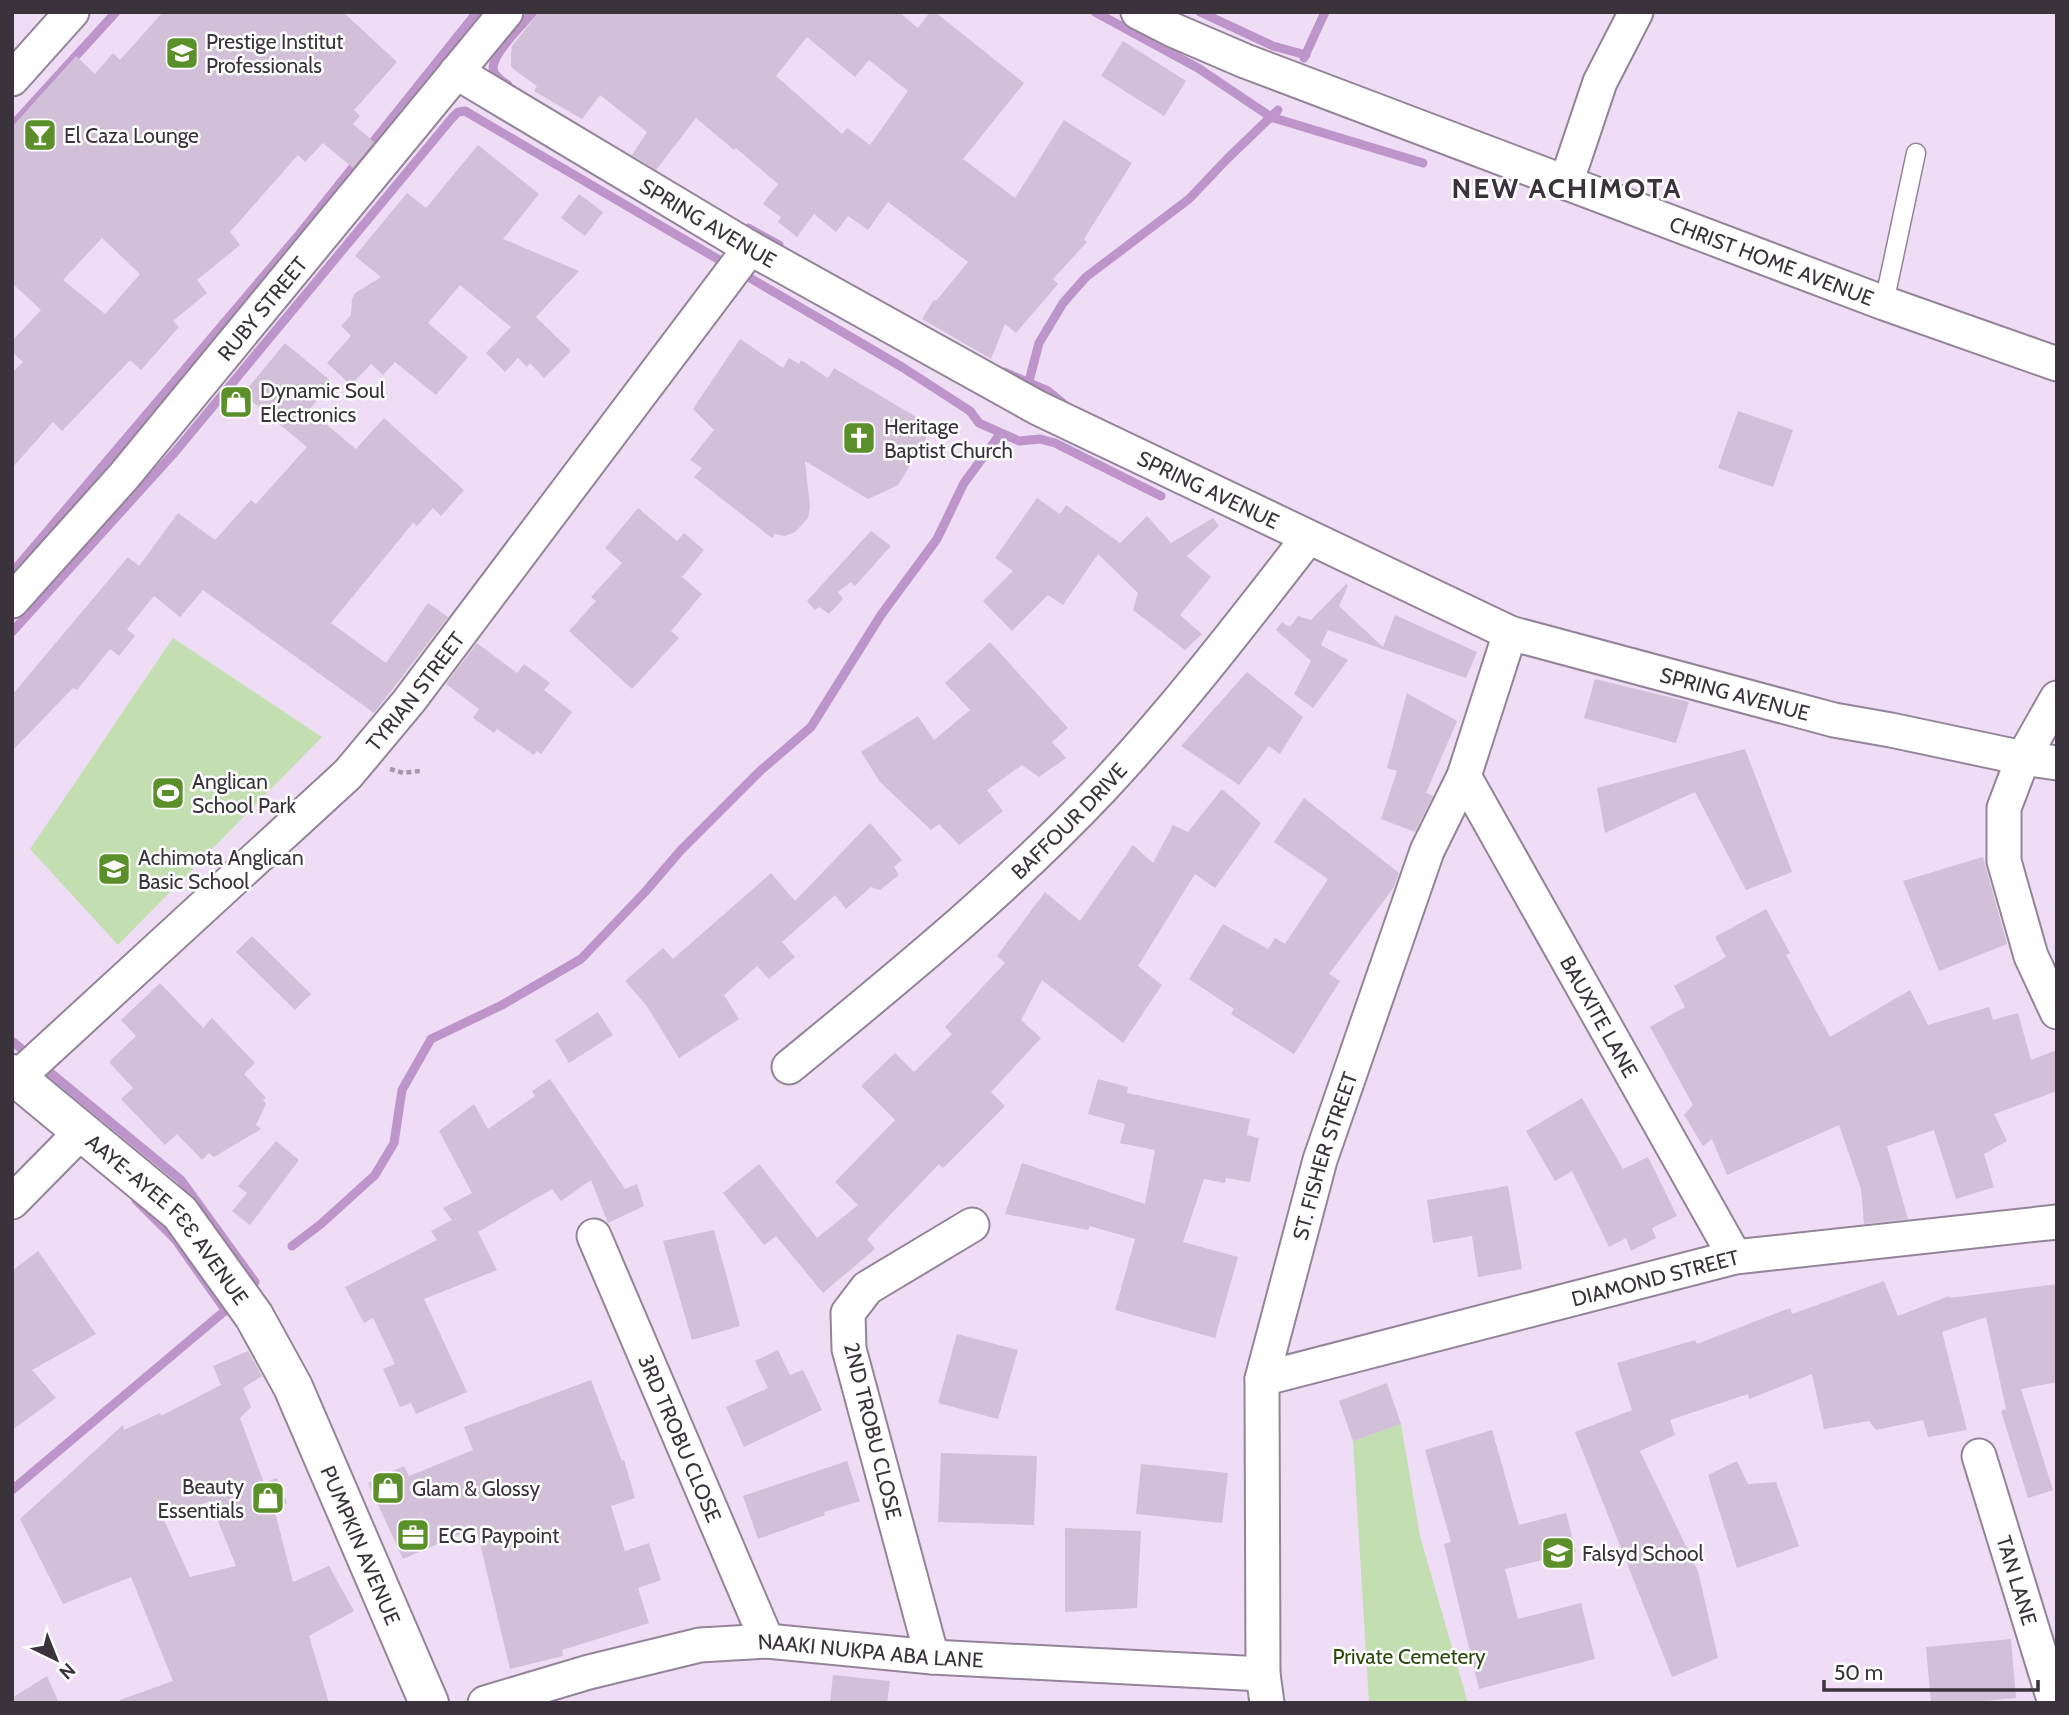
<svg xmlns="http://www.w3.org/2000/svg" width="2069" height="1715" font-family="Cabin,sans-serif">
	<rect width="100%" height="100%" fill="#eeddf4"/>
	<path fill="#c3dfb2" d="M 173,638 L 322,737 L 118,945 L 30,849 Z
		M 1401,1424 L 1420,1536 L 1468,1703 L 1369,1703 L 1353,1441 Z"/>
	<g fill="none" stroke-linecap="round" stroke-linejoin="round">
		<path stroke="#bd95ca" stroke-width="9" d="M 1095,12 L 1198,68 L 1271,117 L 1423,163
			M 1200,12 L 1273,46 L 1306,55
			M 1304,58 L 1325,12
			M 508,85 C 502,81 493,76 493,68 C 493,53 523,24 533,12
			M 12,126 L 116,12
			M 748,228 L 779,245
			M 1004,372 L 1048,391 L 1065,405
			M 1029,381 L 1039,343 L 1063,303 L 1086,277 L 1189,199 L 1228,158 L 1278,110
			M 12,573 L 297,237 L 477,12
			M 12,632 L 175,452 L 452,118 L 458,112 L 465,111 L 902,367 L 970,411 L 979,423 L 1019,441 L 1040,439 L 1055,443 L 1161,496
			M 12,1041 L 30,1056
			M 41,1065 L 181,1180 L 255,1282 L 248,1290
			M 136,1200 L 175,1239 L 226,1311
			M 292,1246 L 321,1224 L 375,1175 L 394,1143 L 402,1090 L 431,1039 L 502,1005 L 581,959 L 645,892 L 681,850 L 759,772 L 811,727 L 881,615 L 937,539 L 964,483 L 1001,433
			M 12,1490 L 233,1304"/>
	</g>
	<path fill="#d1c0d7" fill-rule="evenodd" d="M 163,12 L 343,12 L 397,62 L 354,110 L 360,116 L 353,124 L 374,142 L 353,168 L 323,143 L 305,162 L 298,155 L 230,232 L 240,245 L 197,280 L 207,293 L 173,321 L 179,327 L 141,370 L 130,360 L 62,431 L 53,422 L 12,468 L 12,373 L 23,362 L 12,352 L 12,341 L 41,310 L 12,283 L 12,127 L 76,56 L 95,74 L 113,53 L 120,60 ZM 102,238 L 140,274 L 105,314 L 63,280 Z
		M 539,12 L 899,12 L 918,28 L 930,12 L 935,12 L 1024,83 L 963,159 L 1015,198 L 1064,120 L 1132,163 L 1084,239 L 1087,242 L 1053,279 L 1058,284 L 1016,333 L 1005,324 L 991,359 L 922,319 L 934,300 L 936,301 L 968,262 L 888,202 L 868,230 L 848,216 L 836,232 L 814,214 L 797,237 L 778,222 L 781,217 L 763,204 L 778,184 L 736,148 L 734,150 L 696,118 L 656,170 L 632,155 L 647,132 L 600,95 L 582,119 L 534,91 L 537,86 L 516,71 L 511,66 L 511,55 L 512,46 ZM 807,37 L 855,77 L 869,60 L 908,91 L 870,145 L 847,128 L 842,134 L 776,76 Z
		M 1123,41 L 1186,81 L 1164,116 L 1101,76 Z
		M 478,145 L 539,194 L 503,239 L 579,271 L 536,317 L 571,351 L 544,378 L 530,363 L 527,367 L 518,358 L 505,372 L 486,353 L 511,327 L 460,285 L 428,323 L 468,357 L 436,395 L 395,362 L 383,375 L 371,364 L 351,385 L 327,363 L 351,336 L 341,326 L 351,315 L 352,299 L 355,293 L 381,277 L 355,256 L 407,193 L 426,208 Z
		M 579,194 L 603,212 L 585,236 L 561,218 Z
		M 740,339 L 783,368 L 789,358 L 799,364 L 801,360 L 828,378 L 834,368 L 933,427 L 898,485 L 868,499 L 805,461 L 810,507 L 808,518 L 795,532 L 785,536 L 775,534 L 772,538 L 694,477 L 702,468 L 690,460 L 714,430 L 693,409 Z
		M 285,343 L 332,382 L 309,410 L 356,449 L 384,418 L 464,490 L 441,516 L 433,508 L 417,526 L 413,523 L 331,623 L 386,663 L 428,603 L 448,617 L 374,713 L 203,590 L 180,617 L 154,596 L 127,629 L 135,636 L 119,656 L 110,649 L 77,690 L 73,688 L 12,751 L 12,695 L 128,557 L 139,566 L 178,513 L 215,540 L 251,500 L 256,504 L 307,447 L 243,394 Z
		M 1738,411 L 1793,430 L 1773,487 L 1718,468 Z
		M 1037,498 L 1060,514 L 1066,505 L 1120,543 L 1147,516 L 1171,543 L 1213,518 L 1219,526 L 1187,556 L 1211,577 L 1180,615 L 1202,634 L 1185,650 L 1133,610 L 1138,593 L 1098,554 L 1063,605 L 1048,595 L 1012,631 L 983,601 L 1013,571 L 995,558 Z
		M 638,508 L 677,541 L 684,533 L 704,550 L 682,577 L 702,594 L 671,631 L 679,638 L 632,689 L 569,631 L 596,601 L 591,597 L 622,563 L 605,548 Z
		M 871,531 L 891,546 L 855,586 L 851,582 L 838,592 L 843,599 L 829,614 L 819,607 L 815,610 L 807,601 Z
		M 1346,584 L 1348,586 L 1339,606 L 1383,647 L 1395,615 L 1477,652 L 1466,678 L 1328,630 L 1321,645 L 1348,660 L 1313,708 L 1294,694 L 1311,661 L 1276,630 L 1282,622 L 1290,627 L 1298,616 L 1311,620 Z
		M 990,642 L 1068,728 L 1052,742 L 1066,758 L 1039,777 L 1022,765 L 987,790 L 1003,811 L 959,845 L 939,824 L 931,830 L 880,782 L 861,752 L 918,716 L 934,740 L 970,710 L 945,683 Z
		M 477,643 L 517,673 L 524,664 L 550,683 L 544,690 L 572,712 L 541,754 L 537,751 L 534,755 L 497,729 L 494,733 L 473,718 L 479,709 L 446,684 Z
		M 1247,672 L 1303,717 L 1280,754 L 1269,746 L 1239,785 L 1181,746 Z
		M 1595,679 L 1689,702 L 1676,743 L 1584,718 Z
		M 1407,693 L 1457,721 L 1426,793 L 1433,796 L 1415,832 L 1381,819 L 1397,771 L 1387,768 Z
		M 1745,749 L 1792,872 L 1746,890 L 1695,792 L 1605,833 L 1597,788 Z
		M 1222,789 L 1261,823 L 1215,888 L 1195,874 L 1138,966 L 1162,985 L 1123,1043 L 1042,980 L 1021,1020 L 1041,1038 L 991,1092 L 1005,1106 L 943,1168 L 939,1164 L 867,1239 L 875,1249 L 823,1293 L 776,1236 L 764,1245 L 723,1193 L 759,1164 L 817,1238 L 858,1205 L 835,1182 L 895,1120 L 861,1086 L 895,1053 L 914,1072 L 952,1034 L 945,1027 L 1005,963 L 997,956 L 1045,892 L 1080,921 L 1133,845 L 1153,863 L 1173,825 L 1188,832 Z
		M 1304,798 L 1399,873 L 1394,887 L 1329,974 L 1340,981 L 1294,1054 L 1231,1014 L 1234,1009 L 1189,979 L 1223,924 L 1268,949 L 1275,938 L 1285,944 L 1328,879 L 1274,842 Z
		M 870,823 L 902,860 L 894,867 L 899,875 L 880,890 L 871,887 L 846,909 L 835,895 L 782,942 L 795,957 L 769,979 L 757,966 L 724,995 L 739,1019 L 679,1058 L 646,1005 L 625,981 L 663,948 L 673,959 L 771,873 L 795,901 Z
		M 1983,857 L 2007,944 L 1939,971 L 1903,881 Z
		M 1766,909 L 1790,953 L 1786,955 L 1830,1037 L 1910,990 L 1928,1025 L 1989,1007 L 1993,1020 L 2018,1013 L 2031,1060 L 2057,1050 L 2057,1091 L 1994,1114 L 2007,1141 L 1984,1154 L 1994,1187 L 1956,1199 L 1934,1130 L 1887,1146 L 1908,1219 L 1864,1224 L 1861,1189 L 1839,1125 L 1727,1175 L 1712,1139 L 1703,1146 L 1684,1115 L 1693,1105 L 1650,1027 L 1685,1007 L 1674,986 L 1726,957 L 1715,937 Z
		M 252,936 L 311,994 L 295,1010 L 236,952 Z
		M 160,983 L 203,1028 L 212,1018 L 255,1063 L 244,1074 L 266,1098 L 263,1100 L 266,1104 L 256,1125 L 261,1129 L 214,1157 L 209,1153 L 202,1160 L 177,1134 L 165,1145 L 121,1099 L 133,1088 L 109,1062 L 136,1036 L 121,1020 Z
		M 598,1012 L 613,1035 L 569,1063 L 555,1040 Z
		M 550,1079 L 625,1189 L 637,1184 L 644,1206 L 608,1223 L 591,1180 L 561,1201 L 552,1189 L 478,1232 L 497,1270 L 424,1299 L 467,1392 L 416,1414 L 411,1403 L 400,1407 L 383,1369 L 395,1364 L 373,1318 L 364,1323 L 345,1287 L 437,1240 L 431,1231 L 452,1220 L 443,1208 L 472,1193 L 439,1131 L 474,1104 L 488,1129 L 535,1096 L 532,1091 Z
		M 1098,1079 L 1128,1087 L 1127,1093 L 1250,1119 L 1247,1135 L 1259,1138 L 1250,1182 L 1226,1178 L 1225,1183 L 1204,1179 L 1183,1242 L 1238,1257 L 1215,1338 L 1115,1310 L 1135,1239 L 1090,1226 L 1088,1230 L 1005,1214 L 1022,1163 L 1145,1204 L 1155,1150 L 1120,1143 L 1125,1124 L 1088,1114 Z
		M 1582,1098 L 1623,1169 L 1648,1157 L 1677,1216 L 1652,1228 L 1656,1238 L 1631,1251 L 1626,1238 L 1609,1247 L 1572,1171 L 1555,1181 L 1526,1131 Z
		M 276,1141 L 299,1160 L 250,1225 L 232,1211 L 247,1193 L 238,1186 Z
		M 1508,1186 L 1522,1269 L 1478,1277 L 1472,1236 L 1433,1243 L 1427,1200 Z
		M 714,1230 L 740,1326 L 692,1340 L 663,1241 Z
		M 38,1251 L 96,1334 L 32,1370 L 56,1398 L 12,1430 L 12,1271 Z
		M 1884,1281 L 1898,1316 L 1949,1296 L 1950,1298 L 2057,1284 L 2057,1382 L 2021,1389 L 2053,1490 L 2028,1498 L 2001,1411 L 2006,1409 L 1986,1317 L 1942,1332 L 1967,1430 L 1928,1437 L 1923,1420 L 1876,1430 L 1869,1421 L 1824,1429 L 1812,1374 L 1749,1399 L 1748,1394 L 1670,1420 L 1675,1435 L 1640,1451 L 1698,1571 L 1718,1658 L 1672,1677 L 1575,1432 L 1632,1410 L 1617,1363 L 1695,1340 L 1697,1344 L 1790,1308 L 1792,1314 Z
		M 957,1334 L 1018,1350 L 998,1419 L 938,1403 Z
		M 778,1350 L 790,1375 L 803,1370 L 822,1410 L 744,1447 L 726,1407 L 768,1388 L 755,1361 Z
		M 248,1351 L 262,1376 L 243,1388 L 251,1407 L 240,1418 L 264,1483 L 277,1478 L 287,1503 L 274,1508 L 293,1582 L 329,1566 L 354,1611 L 309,1636 L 329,1703 L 121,1703 L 120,1700 L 173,1681 L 131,1577 L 63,1604 L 20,1519 L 123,1425 L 124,1430 L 160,1413 L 161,1416 L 221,1385 L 213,1366 ZM 210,1501 L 236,1566 L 190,1577 L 164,1520 Z
		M 591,1380 L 622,1461 L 624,1460 L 635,1498 L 611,1506 L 625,1551 L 649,1543 L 661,1580 L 638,1588 L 649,1623 L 562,1650 L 563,1656 L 510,1669 L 476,1527 L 403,1559 L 368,1483 L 404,1466 L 409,1476 L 473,1450 L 464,1427 Z
		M 1387,1383 L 1401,1424 L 1353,1441 L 1339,1401 Z
		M 1492,1430 L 1519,1525 L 1566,1513 L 1576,1552 L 1505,1569 L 1518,1619 L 1581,1603 L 1595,1659 L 1479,1689 L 1444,1544 L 1451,1542 L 1425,1450 Z
		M 941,1453 L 1037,1456 L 1034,1525 L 938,1522 Z
		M 847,1461 L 860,1501 L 824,1512 L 825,1515 L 758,1539 L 743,1496 Z
		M 1737,1461 L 1748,1484 L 1776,1482 L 1799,1546 L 1737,1568 L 1708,1475 Z
		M 1141,1464 L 1228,1473 L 1222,1523 L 1136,1514 Z
		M 1065,1528 L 1141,1531 L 1137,1608 L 1065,1612 Z
		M 2011,1639 L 2016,1698 L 1963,1703 L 1931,1703 L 1926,1647 Z
		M 833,1675 L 890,1681 L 887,1703 L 830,1703 Z
		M 47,1676 L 59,1703 L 12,1703 L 12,1698 Z"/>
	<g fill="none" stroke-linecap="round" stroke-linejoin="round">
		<defs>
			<path id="lane" d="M 1884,303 L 1916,153"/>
			<g id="street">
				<path id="s1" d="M 1138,12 L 1173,30 L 1245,61 L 1884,303 L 2057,364"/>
				<path id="s2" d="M 456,72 L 750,248 L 1038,408 L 1510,633 L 1834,720 L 1891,730 L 2023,758 L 2057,763"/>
				<path d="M 12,79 L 72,12"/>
				<path d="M 1566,183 L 1600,82 L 1636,12"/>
				<path id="s3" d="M 12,601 L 124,476 L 506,12"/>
				<path d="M 2057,698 L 2023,758 L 2004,808 L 2004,861 L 2031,956 L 2057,1012"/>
				<path id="s4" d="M 1464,776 L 1735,1257"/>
				<path id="s5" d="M 789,1067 C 897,978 1006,890 1102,788 C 1176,709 1242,623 1308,538"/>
				<path id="s6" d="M 17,1078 L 348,774 L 409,701 L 750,248"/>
				<path d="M 12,1202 L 82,1131"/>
				<path id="s7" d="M 594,1236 L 767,1641"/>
				<path id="s8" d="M 1262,1379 L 1735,1257 L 2057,1222"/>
				<path id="s9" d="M 1979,1456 L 2055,1703"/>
				<path d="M 932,1657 L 849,1349 L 848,1313 L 867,1288 L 972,1225"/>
				<path id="s10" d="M 485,1703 L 589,1672 L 700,1645 L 767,1641 L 932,1657 L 1263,1674"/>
				<path id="s11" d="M 1267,1703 L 1263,1674 L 1262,1379 L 1320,1160 L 1427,851 L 1464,776 L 1510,633"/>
			</g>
			<g id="secondary">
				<path id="s12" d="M 12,1074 L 180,1213 L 254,1316 L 293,1387 L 429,1703"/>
			</g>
		</defs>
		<use href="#lane" stroke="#948499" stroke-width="21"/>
		<use href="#street" stroke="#948499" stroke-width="37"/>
		<use href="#secondary" stroke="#948499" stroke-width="42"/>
		<path stroke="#a498a9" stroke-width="4.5" stroke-dasharray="5 3.5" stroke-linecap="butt" d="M 390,769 L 403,773 L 420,771
			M 12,819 L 12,820"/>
		<use href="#lane" stroke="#fff" stroke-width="18"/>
		<use href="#street" stroke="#fff" stroke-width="33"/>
		<use href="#secondary" stroke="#fff" stroke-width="38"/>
	</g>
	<defs>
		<symbol id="school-square" viewBox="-11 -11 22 22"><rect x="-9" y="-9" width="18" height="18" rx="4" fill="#5a8f2a" stroke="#fff"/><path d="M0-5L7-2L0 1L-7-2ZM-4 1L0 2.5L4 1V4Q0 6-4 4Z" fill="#fff"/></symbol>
		<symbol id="bar-square" viewBox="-11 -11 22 22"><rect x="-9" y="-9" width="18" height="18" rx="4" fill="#5a8f2a" stroke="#fff"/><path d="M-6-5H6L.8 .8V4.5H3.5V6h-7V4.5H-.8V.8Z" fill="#fff"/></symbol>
		<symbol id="shop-square" viewBox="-11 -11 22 22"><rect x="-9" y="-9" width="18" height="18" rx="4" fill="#5a8f2a" stroke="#fff"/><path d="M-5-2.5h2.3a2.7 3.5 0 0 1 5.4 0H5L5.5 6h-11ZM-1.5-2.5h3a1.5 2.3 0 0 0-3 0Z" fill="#fff"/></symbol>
		<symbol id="church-square" viewBox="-11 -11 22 22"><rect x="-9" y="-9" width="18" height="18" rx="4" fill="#5a8f2a" stroke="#fff"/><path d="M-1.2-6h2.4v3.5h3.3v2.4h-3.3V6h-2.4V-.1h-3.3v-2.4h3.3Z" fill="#fff"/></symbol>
		<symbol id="stadium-square" viewBox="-11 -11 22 22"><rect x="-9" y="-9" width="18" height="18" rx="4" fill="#5a8f2a" stroke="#fff"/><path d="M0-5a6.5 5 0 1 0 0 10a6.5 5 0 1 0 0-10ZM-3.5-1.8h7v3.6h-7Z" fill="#fff"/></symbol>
		<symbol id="office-square" viewBox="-11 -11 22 22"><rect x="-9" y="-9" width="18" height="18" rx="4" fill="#5a8f2a" stroke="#fff"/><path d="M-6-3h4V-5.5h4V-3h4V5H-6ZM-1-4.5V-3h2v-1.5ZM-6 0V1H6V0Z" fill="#fff"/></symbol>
	</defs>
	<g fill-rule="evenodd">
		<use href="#school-square" x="163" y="34" width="38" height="38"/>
		<use href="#bar-square" x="21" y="116" width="38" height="38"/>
		<use href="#shop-square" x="217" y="383" width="38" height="38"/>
		<use href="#church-square" x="840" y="419" width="38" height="38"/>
		<use href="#stadium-square" x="149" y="774" width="38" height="38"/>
		<use href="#school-square" x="95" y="850" width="38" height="38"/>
		<use href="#shop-square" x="369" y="1469" width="38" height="38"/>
		<use href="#shop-square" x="249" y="1479" width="38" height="38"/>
		<use href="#office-square" x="394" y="1516" width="38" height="38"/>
		<use href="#school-square" x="1539" y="1534" width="38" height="38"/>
	</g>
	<g text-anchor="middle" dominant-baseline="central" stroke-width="5" stroke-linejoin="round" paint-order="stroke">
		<g font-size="21" fill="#3a333c" stroke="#fff" text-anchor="start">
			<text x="206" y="41">Prestige Institut<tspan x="206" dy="24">Professionals</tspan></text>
			<text x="64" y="135">El Caza Lounge</text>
			<text x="260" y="390">Dynamic Soul<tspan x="260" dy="24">Electronics</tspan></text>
			<text x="884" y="426">Heritage<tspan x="884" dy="24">Baptist Church</tspan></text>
			<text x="192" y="781">Anglican<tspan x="192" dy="24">School Park</tspan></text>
			<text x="138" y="857">Achimota Anglican<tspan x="138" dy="24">Basic School</tspan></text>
			<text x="244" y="1486" text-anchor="end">Beauty<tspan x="244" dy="24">Essentials</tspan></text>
			<text x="412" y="1488">Glam &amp; Glossy</text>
			<text x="438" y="1535">ECG Paypoint</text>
			<text x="1582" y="1553">Falsyd School</text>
		</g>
		<g font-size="21" fill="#3a333c" stroke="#fff">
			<text stroke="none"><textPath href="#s2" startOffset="294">SPRING AVENUE</textPath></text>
			<text stroke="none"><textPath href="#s1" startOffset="681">CHRIST HOME AVENUE</textPath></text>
			<text stroke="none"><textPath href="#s3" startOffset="385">RUBY STREET</textPath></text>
			<text stroke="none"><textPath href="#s2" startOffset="861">SPRING AVENUE</textPath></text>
			<text stroke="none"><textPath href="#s6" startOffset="556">TYRIAN STREET</textPath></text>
			<text stroke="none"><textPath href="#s2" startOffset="1428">SPRING AVENUE</textPath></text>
			<text stroke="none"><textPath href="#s5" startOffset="373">BAFFOUR DRIVE</textPath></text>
			<text stroke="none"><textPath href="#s4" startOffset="276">BAUXITE LANE</textPath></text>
			<text stroke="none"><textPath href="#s11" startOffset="556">ST. FISHER STREET</textPath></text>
			<text stroke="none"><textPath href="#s12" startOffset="214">AAYE-AYEE FƐƐ AVENUE</textPath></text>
			<text stroke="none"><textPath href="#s8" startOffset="406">DIAMOND STREET</textPath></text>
			<text transform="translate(873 1431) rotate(76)">2ND TROBU CLOSE</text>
			<text stroke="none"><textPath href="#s7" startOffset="220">3RD TROBU CLOSE</textPath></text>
			<text stroke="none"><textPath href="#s12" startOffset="598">PUMPKIN AVENUE</textPath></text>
			<text stroke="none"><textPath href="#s9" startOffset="130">TAN LANE</textPath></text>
			<text stroke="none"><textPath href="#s10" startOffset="394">NAAKI NUKPA ABA LANE</textPath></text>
		</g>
		<g font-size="21" fill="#2a490d" stroke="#fff">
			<text x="1409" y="1656">Private Cemetery</text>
		</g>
		<g font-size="28" font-weight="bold" letter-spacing="2" fill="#3a333c" stroke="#fff">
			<text x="1567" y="188">NEW ACHIMOTA</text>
		</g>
	</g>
	<rect width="2069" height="1715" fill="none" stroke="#3a333c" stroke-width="28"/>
	<g transform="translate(56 1659) rotate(137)" stroke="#ffffff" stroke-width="5" paint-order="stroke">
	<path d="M0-5L12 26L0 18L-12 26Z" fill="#3a333c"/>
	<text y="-10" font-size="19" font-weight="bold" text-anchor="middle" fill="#3a333c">N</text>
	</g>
	<path d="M1824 1680v10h214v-10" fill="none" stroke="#3a333c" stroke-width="3.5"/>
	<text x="1834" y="1680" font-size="21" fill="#3a333c" stroke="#ffffff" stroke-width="5" paint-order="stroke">50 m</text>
</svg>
